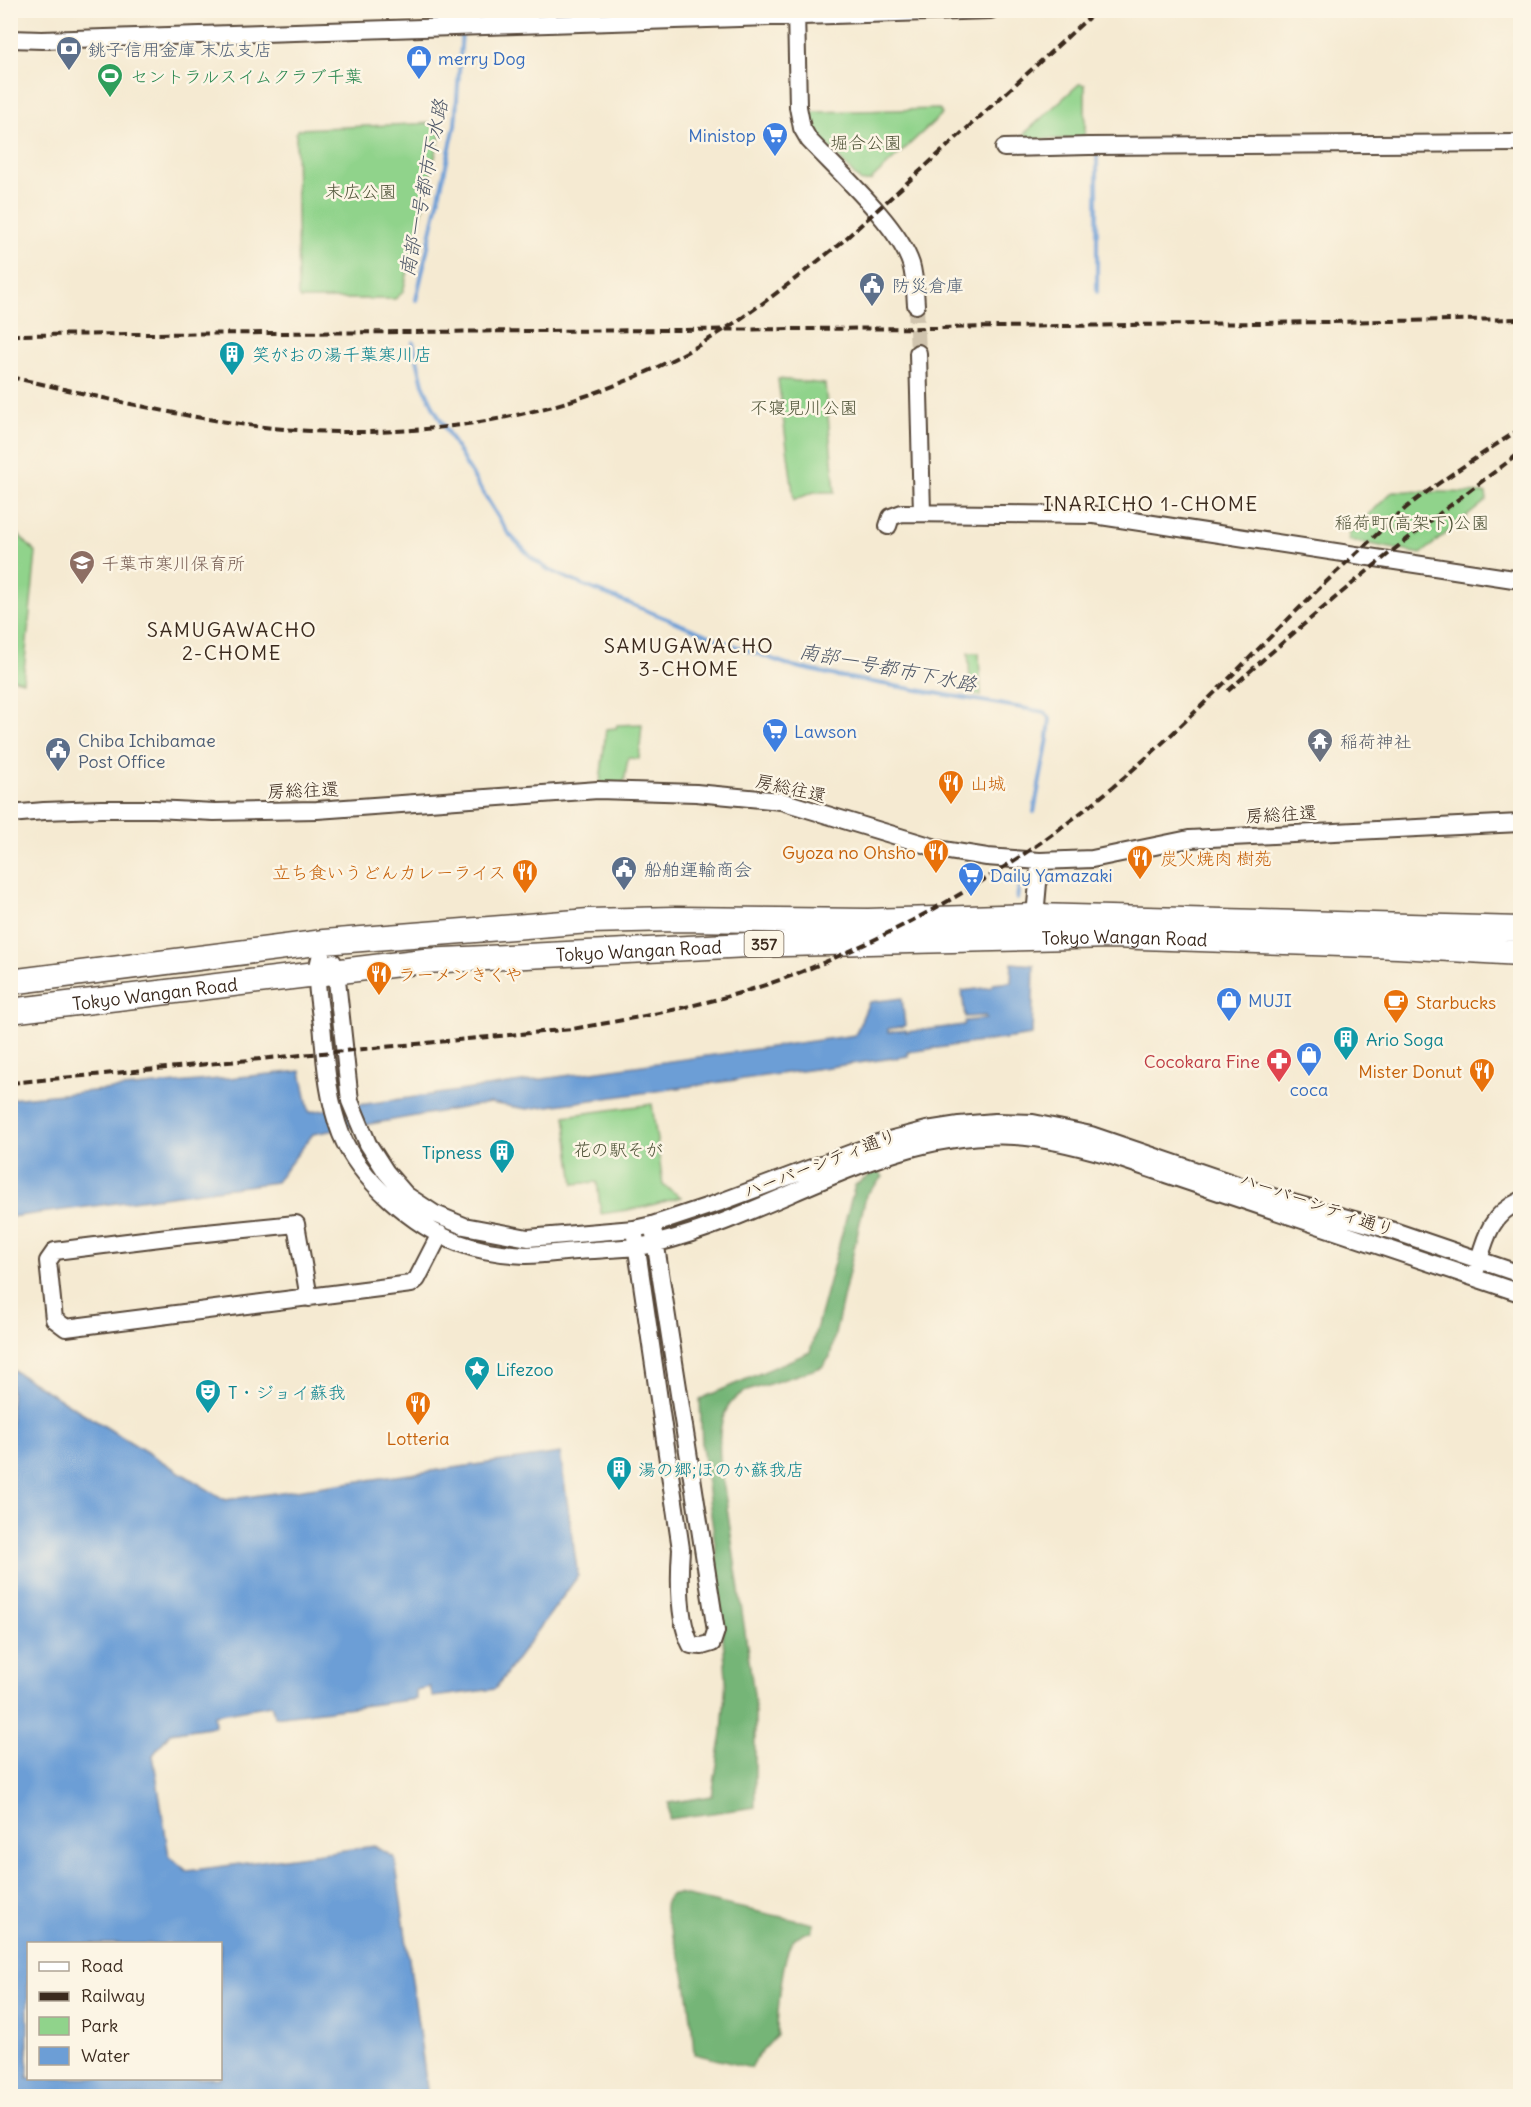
<svg xmlns="http://www.w3.org/2000/svg" width="1531" height="2107" font-family="Delius,'Klee One',sans-serif">
	<rect width="100%" height="100%" fill="#fcf5e5"/>
	<filter id="ink" filterUnits="userSpaceOnUse"><feTurbulence type="fractalNoise" baseFrequency=".0167" numOctaves="2"/><feDisplacementMap in="SourceGraphic" scale="12" xChannelSelector="R" yChannelSelector="G"/><feConvolveMatrix kernelMatrix="1 2 1 2 8 2 1 2 1" color-interpolation-filters="sRGB"/></filter>
	<filter id="wash" filterUnits="userSpaceOnUse"><feTurbulence type="fractalNoise" baseFrequency=".008" numOctaves="4" result="noise"/><feDisplacementMap in="SourceGraphic" scale="24" xChannelSelector="R" yChannelSelector="G"/><feGaussianBlur stdDeviation="1.35" result="paint"/><feColorMatrix in="noise" values="0 0 0 0 0 0 0 0 0 0 0 0 0 0 0 0 0 1.4 0 .05"/><feComposite in="paint" operator="in"/></filter>
	<g filter="url(#wash)">
		<rect width="100%" height="100%" fill="#f5ead2"/>
		<path fill="#90d38b" stroke="#667e54" stroke-width="1.5" d="M 1079,84 L 1085,85 L 1085,133 L 1080,139 L 1027,139 L 1025,133 Z
			M 939,109 L 942,114 L 870,181 L 861,182 L 814,131 L 809,118 L 814,112 Z
			M 435,123 L 441,132 L 403,292 L 395,299 L 301,299 L 298,296 L 296,133 L 299,129 Z
			M 778,379 L 825,384 L 835,492 L 814,492 L 794,500 Z
			M 1393,491 L 1486,493 L 1487,500 L 1421,554 L 1349,540 L 1349,534 Z
			M 11,530 L 15,531 L 36,553 L 23,681 L 11,678 Z
			M 968,653 L 979,653 L 981,696 L 971,693 Z
			M 642,724 L 639,759 L 628,758 L 624,783 L 600,783 L 606,729 L 616,728 L 617,725 Z
			M 652,1104 L 663,1185 L 681,1197 L 641,1208 L 601,1214 L 597,1182 L 574,1184 L 565,1116 Z"/>
		<path fill="#74b577" stroke="#58704a" stroke-width="1.5" d="M 878,1170 L 883,1177 L 866,1195 L 830,1357 L 822,1367 L 744,1392 C 720,1405 718,1433 720,1459 L 755,1701 L 755,1807 L 669,1819 L 669,1803 L 712,1796 L 722,1733 L 726,1677 L 717,1560 L 702,1446 L 700,1399 L 810,1352 L 855,1185 Z
			M 678,1894 L 814,1924 L 812,1931 C 807,1933 800,1934 795,1938 C 782,1949 777,2017 777,2035 L 757,2057 L 751,2068 L 694,2054 C 691,2012 687,1970 671,1931 C 666,1918 661,1908 669,1896 Z"/>
		<path fill="#6c9ed6" stroke="#54647a" stroke-width="1.5" fill-rule="evenodd" d="M 1012,963 L 1034,965 L 1032,1035 L 908,1052 L 908,1056 L 527,1109 L 490,1103 L 313,1134 L 276,1182 L 11,1217 L 10,1099 L 301,1071 L 309,1112 L 855,1035 L 869,1002 L 902,998 L 905,1026 L 888,1029 L 888,1032 L 906,1030 L 906,1032 L 964,1025 L 965,1021 L 986,1019 L 985,1016 L 965,1017 L 962,991 L 992,987 L 993,984 L 1011,982 Z
			M 11,1369 L 225,1500 L 560,1453 L 578,1576 L 495,1689 L 433,1697 L 430,1687 L 416,1690 L 416,1699 L 275,1717 L 271,1705 L 214,1715 L 215,1726 L 170,1733 L 153,1755 L 169,1856 L 187,1871 L 375,1846 L 395,1858 L 428,2096 L 11,2096 ZM 28,1944 L 220,1944 L 220,2078 L 28,2078 Z"/>
		<g fill="none" stroke-linecap="round" stroke-linejoin="round">
			<path stroke="#6c9ed6" stroke-width="4" d="M 463,22 L 463,10
				M 1097,155 L 1097,292
				M 416,300 L 455,125 L 462,32
				M 413,342 L 423,384 L 435,410 L 468,468 L 508,533 L 533,559 L 549,570 L 571,580 L 732,645 L 792,666 L 837,676 L 1045,712 L 1050,719 L 1048,738 L 1034,812
				M 1017,899 L 1021,871"/>
		</g>
	</g>
	<g filter="url(#ink)">
		<g fill="none" stroke-linecap="round" stroke-linejoin="round">
			<path stroke="#d0c4ae" stroke-width="16" stroke-dasharray="16 8" stroke-linecap="butt" d="M 916,305 L 918,353"/>
			<defs>
				<path id="minor" d="M 796,10 L 798,107 L 802,128 L 809,140 C 838,171 899,226 911,264 C 915,277 915,292 916,305
					M 10,39 L 42,40 L 991,10
					M 1004,148 L 1089,146 L 1520,143
					M 918,353 L 922,513
					M 888,526 L 891,517 L 902,513 L 1094,515 L 1520,580
					M 10,814 L 44,811 L 101,809 L 155,809 L 214,812 L 317,810 L 598,790 L 696,793 L 781,801 L 943,850 L 987,857 L 1040,861 L 1092,859 L 1189,839 L 1520,823
					M 1035,916 L 1040,861
					M 324,942 C 322,952 318,963 317,973 C 316,992 322,1017 323,1036 C 326,1070 329,1103 341,1134 C 359,1179 414,1227 459,1243 C 480,1251 503,1254 526,1255 C 549,1254 571,1251 594,1250 C 615,1248 637,1249 657,1243 C 779,1213 885,1129 1015,1136 C 1047,1138 1078,1146 1109,1155 L 1520,1293
					M 333,962 L 336,971 L 350,1101 L 368,1144 L 386,1172 L 406,1195 L 435,1214 L 464,1226 L 528,1238 L 634,1229 L 652,1225 L 718,1203 L 878,1143 L 927,1130 L 959,1125 L 995,1122 L 1033,1123 L 1063,1129 L 1091,1135 L 1285,1201 L 1394,1231 L 1520,1274
					M 635,1236 L 681,1549 C 679,1577 678,1620 691,1645 L 702,1646 L 712,1643 L 716,1631 L 654,1234
					M 1476,1270 C 1485,1240 1489,1215 1520,1201
					M 309,1298 L 296,1224 L 176,1236 L 55,1251 L 48,1261 L 54,1319 L 66,1328 L 411,1284 L 417,1279 L 440,1234"/>
				<g id="highway">
					<path d="M 10,982 L 324,942 L 589,921 L 674,919 L 868,921 L 1035,916 L 1520,929"/>
					<path id="s1" d="M 10,1011 L 424,961 L 748,945 L 1112,936 L 1398,946 L 1520,953"/>
				</g>
			</defs>
			<use href="#minor" stroke="#574739" stroke-width="20"/>
			<use href="#highway" stroke="#574739" stroke-width="27"/>
			<use href="#minor" stroke="#fff" stroke-width="16"/>
			<use href="#highway" stroke="#fff" stroke-width="24"/>
			<path stroke="#3b2a1e" stroke-width="4" stroke-dasharray="9 4.5" stroke-linecap="butt" d="M 10,335 L 935,328 L 1520,319
				M 10,377 C 84,393 158,412 233,423 C 394,447 565,425 706,341 C 754,312 798,277 842,242 L 1097,10
				M 1228,691 C 1321,607 1419,527 1520,453
				M 10,1083 L 572,1029 C 649,1016 728,1001 801,972 C 927,921 1045,850 1146,758 C 1220,691 1287,617 1360,550 C 1379,533 1396,515 1416,500 C 1449,475 1485,452 1520,429"/>
		</g>
	</g>
	<defs>
		<symbol id="bank-pin" viewBox="-11 -11 22 30"><path d="M0 17L-7.5 6A9.5 9.5 0 1 1 7.5 6Z" fill="#5c6f8a" stroke="#fcf5e5"/><path d="M-6-4H6V4H-6ZM0-2.3a2.3 2.3 0 1 0 0 4.6a2.3 2.3 0 1 0 0-4.6Z" fill="#fff"/></symbol>
		<symbol id="shop-pin" viewBox="-11 -11 22 30"><path d="M0 17L-7.5 6A9.5 9.5 0 1 1 7.5 6Z" fill="#3f7fe0" stroke="#fcf5e5"/><path d="M-5-2.5h2.3a2.7 3.5 0 0 1 5.4 0H5L5.5 6h-11ZM-1.5-2.5h3a1.5 2.3 0 0 0-3 0Z" fill="#fff"/></symbol>
		<symbol id="stadium-pin" viewBox="-11 -11 22 30"><path d="M0 17L-7.5 6A9.5 9.5 0 1 1 7.5 6Z" fill="#2e9e5b" stroke="#fcf5e5"/><path d="M0-5a6.5 5 0 1 0 0 10a6.5 5 0 1 0 0-10ZM-3.5-1.8h7v3.6h-7Z" fill="#fff"/></symbol>
		<symbol id="supermarket-pin" viewBox="-11 -11 22 30"><path d="M0 17L-7.5 6A9.5 9.5 0 1 1 7.5 6Z" fill="#3f7fe0" stroke="#fcf5e5"/><path d="M-6-5.5h2.5l.6 2H6L4.5 2H-2.5L-4.4-4H-6ZM-1.5 3.2a1.3 1.3 0 1 0 .1 0ZM3 3.2a1.3 1.3 0 1 0 .1 0Z" fill="#fff"/></symbol>
		<symbol id="civic-pin" viewBox="-11 -11 22 30"><path d="M0 17L-7.5 6A9.5 9.5 0 1 1 7.5 6Z" fill="#5c6f8a" stroke="#fcf5e5"/><path d="M-.6-6.5H3V-4.5H.6V-3L4-1V1h2V6H-6V1h2V-1L-.6-3ZM-1.2 2.5V6h2.4V2.5Z" fill="#fff"/></symbol>
		<symbol id="building-pin" viewBox="-11 -11 22 30"><path d="M0 17L-7.5 6A9.5 9.5 0 1 1 7.5 6Z" fill="#0f9aa8" stroke="#fcf5e5"/><path d="M-4-6H4V6H1V3H-1V6H-4ZM-2.5-4.3h1.7v1.8h-1.7ZM.8-4.3h1.7v1.8H.8ZM-2.5-1h1.7V.8h-1.7ZM.8-1h1.7V.8H.8Z" fill="#fff"/></symbol>
		<symbol id="school-pin" viewBox="-11 -11 22 30"><path d="M0 17L-7.5 6A9.5 9.5 0 1 1 7.5 6Z" fill="#8d6e63" stroke="#fcf5e5"/><path d="M0-5L7-2L0 1L-7-2ZM-4 1L0 2.5L4 1V4Q0 6-4 4Z" fill="#fff"/></symbol>
		<symbol id="temple-pin" viewBox="-11 -11 22 30"><path d="M0 17L-7.5 6A9.5 9.5 0 1 1 7.5 6Z" fill="#6b7280" stroke="#fcf5e5"/><path d="M0-6L5-2H3V0L6.5 2.5H4V6H1.5V3h-3V6H-4V2.5H-6.5L-3 0V-2H-5Z" fill="#fff"/></symbol>
		<symbol id="restaurant-pin" viewBox="-11 -11 22 30"><path d="M0 17L-7.5 6A9.5 9.5 0 1 1 7.5 6Z" fill="#e8710a" stroke="#fcf5e5"/><path d="M-5-6h1v4h1v-4h1v4h1v-4h1v5L-1.5 .5V6h-2V.5L-5-1ZM5-6V6H3V1.5H1.5Q1.5-4 5-6Z" fill="#fff"/></symbol>
		<symbol id="cafe-pin" viewBox="-11 -11 22 30"><path d="M0 17L-7.5 6A9.5 9.5 0 1 1 7.5 6Z" fill="#e8710a" stroke="#fcf5e5"/><path d="M-5.5-4.5H6V0H3Q3 3.5 0 3.5H-2.5Q-5.5 3.5-5.5 0ZM3-3.2v2h1.7v-2ZM-6 4.5H4V6H-6Z" fill="#fff"/></symbol>
		<symbol id="pharmacy-pin" viewBox="-11 -11 22 30"><path d="M0 17L-7.5 6A9.5 9.5 0 1 1 7.5 6Z" fill="#e0444e" stroke="#fcf5e5"/><path d="M-2-6h4v4h4v4h-4v4h-4v-4h-4v-4h4Z" fill="#fff"/></symbol>
		<symbol id="sight-pin" viewBox="-11 -11 22 30"><path d="M0 17L-7.5 6A9.5 9.5 0 1 1 7.5 6Z" fill="#0f9aa8" stroke="#fcf5e5"/><path d="M0-6L1.8-2.2L6-1.7L2.9 1.2L3.7 5.4L0 3.3L-3.7 5.4L-2.9 1.2L-6-1.7L-1.8-2.2Z" fill="#fff"/></symbol>
		<symbol id="theatre-pin" viewBox="-11 -11 22 30"><path d="M0 17L-7.5 6A9.5 9.5 0 1 1 7.5 6Z" fill="#0f9aa8" stroke="#fcf5e5"/><path d="M-5-5.5Q0-4 5-5.5V0Q5 5 0 6Q-5 5-5 0ZM-3.3-2.5H-1v1.5H-3.3ZM1-2.5H3.3v1.5H1ZM-2.8 1Q0 5.5 2.8 1Z" fill="#fff"/></symbol>
	</defs>
	<g fill-rule="evenodd">
		<use href="#bank-pin" x="54" y="34" width="30" height="40"/>
		<use href="#shop-pin" x="404" y="43" width="30" height="40"/>
		<use href="#stadium-pin" x="95" y="61" width="30" height="40"/>
		<use href="#supermarket-pin" x="760" y="120" width="30" height="40"/>
		<use href="#civic-pin" x="857" y="270" width="30" height="40"/>
		<use href="#building-pin" x="217" y="339" width="30" height="40"/>
		<use href="#school-pin" x="67" y="548" width="30" height="40"/>
		<use href="#supermarket-pin" x="760" y="716" width="30" height="40"/>
		<use href="#temple-pin" x="1305" y="726" width="30" height="40"/>
		<use href="#civic-pin" x="43" y="735" width="30" height="40"/>
		<use href="#restaurant-pin" x="936" y="768" width="30" height="40"/>
		<use href="#restaurant-pin" x="921" y="837" width="30" height="40"/>
		<use href="#restaurant-pin" x="1125" y="843" width="30" height="40"/>
		<use href="#civic-pin" x="609" y="854" width="30" height="40"/>
		<use href="#restaurant-pin" x="510" y="857" width="30" height="40"/>
		<use href="#supermarket-pin" x="956" y="860" width="30" height="40"/>
		<use href="#restaurant-pin" x="364" y="959" width="30" height="40"/>
		<use href="#shop-pin" x="1214" y="985" width="30" height="40"/>
		<use href="#cafe-pin" x="1381" y="987" width="30" height="40"/>
		<use href="#building-pin" x="1331" y="1024" width="30" height="40"/>
		<use href="#shop-pin" x="1294" y="1040" width="30" height="40"/>
		<use href="#pharmacy-pin" x="1264" y="1046" width="30" height="40"/>
		<use href="#restaurant-pin" x="1467" y="1056" width="30" height="40"/>
		<use href="#building-pin" x="487" y="1137" width="30" height="40"/>
		<use href="#sight-pin" x="462" y="1354" width="30" height="40"/>
		<use href="#theatre-pin" x="193" y="1377" width="30" height="40"/>
		<use href="#restaurant-pin" x="403" y="1389" width="30" height="40"/>
		<use href="#building-pin" x="604" y="1454" width="30" height="40"/>
	</g>
	<g text-anchor="middle" dominant-baseline="central" stroke-width="5" stroke-linejoin="round" paint-order="stroke">
		<rect fill="#fcf5e5" stroke="#75675a" stroke-width="1.5" x="744.5" y="931" width="39" height="26" rx="4.5"/>
		<g font-size="16" font-weight="bold" fill="#3b2a1e">
			<text x="764" y="944">357</text>
		</g>
		<g font-size="18" fill="#4e5e75" stroke="#fcf5e5" text-anchor="start">
			<text x="88" y="49">銚子信用金庫 末広支店</text>
			<text x="892" y="285">防災倉庫</text>
			<text x="78" y="740">Chiba Ichibamae<tspan x="78" dy="21">Post Office</tspan></text>
			<text x="644" y="869">船舶運輸商会</text>
		</g>
		<g font-size="18" fill="#366cbe" stroke="#fcf5e5" text-anchor="start">
			<text x="438" y="58">merry Dog</text>
			<text x="756" y="135" text-anchor="end">Ministop</text>
			<text x="794" y="731">Lawson</text>
			<text x="990" y="875">Daily Yamazaki</text>
			<text x="1248" y="1000">MUJI</text>
			<text x="1309" y="1089" text-anchor="middle">coca</text>
		</g>
		<g font-size="18" fill="#27864d" stroke="#fcf5e5" text-anchor="start">
			<text x="130" y="76">セントラルスイムクラブ千葉</text>
		</g>
		<g font-size="18" fill="#505439" stroke="#fcf5e5">
			<text x="866" y="142">堀合公園</text>
			<text x="361" y="191">末広公園</text>
			<text x="804" y="407">不寝見川公園</text>
			<text x="1412" y="522">稲荷町(高架下)公園</text>
			<text x="618" y="1149">花の駅そが</text>
		</g>
		<g font-size="18" fill="#0d838f" stroke="#fcf5e5" text-anchor="start">
			<text x="252" y="354">笑がおの湯千葉寒川店</text>
			<text x="1366" y="1039">Ario Soga</text>
			<text x="482" y="1152" text-anchor="end">Tipness</text>
			<text x="496" y="1369">Lifezoo</text>
			<text x="228" y="1392">T・ジョイ蘇我</text>
			<text x="638" y="1469">湯の郷;ほのか蘇我店</text>
		</g>
		<g font-size="18" fill="#785e54" stroke="#fcf5e5" text-anchor="start">
			<text x="101" y="563">千葉市寒川保育所</text>
		</g>
		<g font-size="18" fill="#5b616d" stroke="#fcf5e5" text-anchor="start">
			<text x="1340" y="741">稲荷神社</text>
		</g>
		<g font-size="18" fill="#c56008" stroke="#fcf5e5" text-anchor="start">
			<text x="970" y="783">山城</text>
			<text x="916" y="852" text-anchor="end">Gyoza no Ohsho</text>
			<text x="1160" y="858">炭火焼肉 樹苑</text>
			<text x="506" y="872" text-anchor="end">立ち食いうどんカレーライス</text>
			<text x="398" y="974">ラーメンきくや</text>
			<text x="1416" y="1002">Starbucks</text>
			<text x="1462" y="1071" text-anchor="end">Mister Donut</text>
			<text x="418" y="1438" text-anchor="middle">Lotteria</text>
		</g>
		<g font-size="18" fill="#3b2a1e" stroke="#fcf5e5">
			<text transform="translate(791 788) rotate(13)">房総往還</text>
			<text transform="translate(303 790) rotate(-2)">房総往還</text>
			<text transform="translate(1281 814) rotate(-3)">房総往還</text>
			<text stroke="none"><textPath href="#s1" startOffset="1118">Tokyo Wangan Road</textPath></text>
			<text stroke="none"><textPath href="#s1" startOffset="632">Tokyo Wangan Road</textPath></text>
			<text stroke="none"><textPath href="#s1" startOffset="146">Tokyo Wangan Road</textPath></text>
			<text transform="translate(820 1163) rotate(-21)">ハーバーシティ通り</text>
			<text transform="translate(1317 1204) rotate(19)">ハーバーシティ通り</text>
		</g>
		<g font-size="18" fill="#be3a42" stroke="#fcf5e5" text-anchor="end">
			<text x="1260" y="1061">Cocokara Fine</text>
		</g>
		<g font-size="20" font-style="italic" fill="#4f5868" stroke="#fcf5e5">
			<text transform="translate(423 188) rotate(-79)">南部一号都市下水路</text>
			<text transform="translate(888 667) rotate(11)">南部一号都市下水路</text>
		</g>
		<g font-size="20" letter-spacing="1.5" fill="#3b2a1e" stroke="#fcf5e5">
			<text x="1151" y="503">INARICHO 1-CHOME</text>
			<text x="232" y="629">SAMUGAWACHO<tspan x="232" dy="23">2-CHOME</tspan></text>
			<text x="689" y="645">SAMUGAWACHO<tspan x="689" dy="23">3-CHOME</tspan></text>
		</g>
	</g>
	<rect width="1531" height="2107" fill="none" stroke="#fcf5e5" stroke-width="36"/>
	<rect x="27" y="1942" width="195" height="138" fill="#fcf5e5" stroke="#afa495" stroke-width="1.5"/>
	<rect x="39" y="1962" width="30" height="9" fill="#ffffff" stroke="#afa495" stroke-width="1.5"/>
	<text x="81" y="1972" font-size="18" fill="#3b2a1e">Road</text>
	<rect x="39" y="1992" width="30" height="9" fill="#3b2a1e" stroke="#afa495" stroke-width="1.5"/>
	<text x="81" y="2002" font-size="18" fill="#3b2a1e">Railway</text>
	<rect x="39" y="2017" width="30" height="18" fill="#90d38b" stroke="#afa495" stroke-width="1.5"/>
	<text x="81" y="2032" font-size="18" fill="#3b2a1e">Park</text>
	<rect x="39" y="2047" width="30" height="18" fill="#6c9ed6" stroke="#afa495" stroke-width="1.5"/>
	<text x="81" y="2062" font-size="18" fill="#3b2a1e">Water</text>
</svg>
